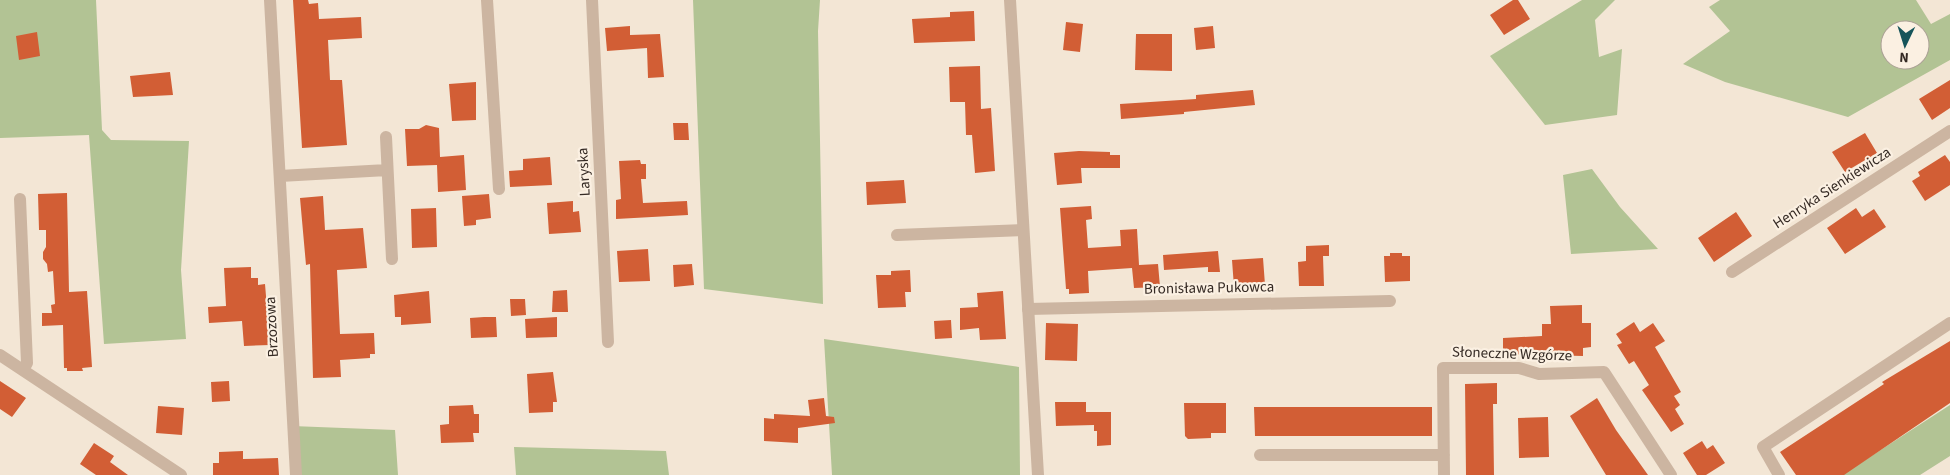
<svg xmlns="http://www.w3.org/2000/svg" width="1950" height="475" font-family="'Source Sans 3',sans-serif">
	<rect width="100%" height="100%" fill="#f3e6d5"/>
	<path fill="#b2c394" fill-rule="evenodd" d="M 0,0 L 96,0 L 102,130 L 111,140 L 189,141 L 181,270 L 186,339 L 104,344 L 89,135 L 0,138 Z
		M 693,0 L 820,0 L 818,31 L 823,304 L 704,289 Z
		M 1582,0 L 1615,0 L 1595,20 L 1599,57 L 1622,49 L 1617,115 L 1545,125 L 1490,56 Z
		M 1720,0 L 1916,0 L 1931,24 L 1950,14 L 1950,60 L 1848,117 L 1725,82 L 1683,64 L 1730,31 L 1709,7 ZM 1890,30 L 1920,30 L 1920,60 L 1890,60 Z
		M 1592,169 L 1620,207 L 1658,249 L 1571,254 L 1563,175 Z
		M 824,339 L 1019,367 L 1020,475 L 832,475 Z
		M 1950,405 L 1950,456 L 1920,475 L 1842,475 Z
		M 292,426 L 395,430 L 398,475 L 293,475 Z
		M 514,447 L 666,451 L 669,475 L 516,475 Z"/>
	<path fill="#d25e35" d="M 293,0 L 308,0 L 309,4 L 318,3 L 319,19 L 361,17 L 362,38 L 328,40 L 330,80 L 342,80 L 347,145 L 302,148 Z
		M 1513,0 L 1518,0 L 1530,19 L 1504,35 L 1490,15 Z
		M 974,11 L 975,41 L 914,43 L 912,19 L 950,17 L 950,12 Z
		M 1066,22 L 1083,24 L 1080,52 L 1063,50 Z
		M 630,26 L 630,35 L 660,34 L 664,77 L 648,78 L 647,48 L 607,51 L 605,28 Z
		M 1213,26 L 1215,48 L 1196,50 L 1194,28 Z
		M 37,32 L 40,56 L 19,60 L 16,36 Z
		M 1136,34 L 1172,34 L 1172,71 L 1135,70 Z
		M 980,66 L 981,109 L 991,108 L 995,171 L 975,173 L 972,135 L 966,135 L 965,102 L 950,102 L 949,67 Z
		M 170,72 L 173,95 L 133,97 L 130,76 Z
		M 1950,80 L 1950,108 L 1932,120 L 1919,99 Z
		M 476,82 L 476,120 L 452,121 L 449,84 Z
		M 1253,90 L 1255,105 L 1184,112 L 1184,114 L 1121,119 L 1120,104 L 1196,99 L 1196,95 Z
		M 673,123 L 688,123 L 689,140 L 674,140 Z
		M 426,125 L 439,128 L 440,157 L 464,155 L 466,190 L 438,192 L 437,165 L 407,166 L 405,129 L 419,129 Z
		M 1865,133 L 1877,153 L 1845,172 L 1832,152 Z
		M 1079,151 L 1110,152 L 1110,155 L 1120,155 L 1120,168 L 1081,168 L 1082,183 L 1057,185 L 1054,153 Z
		M 1945,155 L 1950,162 L 1950,185 L 1925,201 L 1912,181 L 1920,176 L 1918,172 Z
		M 550,157 L 552,185 L 510,187 L 509,171 L 523,170 L 523,159 Z
		M 640,160 L 641,164 L 646,164 L 646,179 L 641,179 L 643,203 L 687,201 L 688,215 L 616,219 L 616,200 L 621,199 L 619,161 Z
		M 904,180 L 906,203 L 867,205 L 866,182 Z
		M 67,193 L 69,292 L 87,291 L 92,367 L 82,368 L 83,371 L 67,371 L 67,368 L 64,368 L 63,325 L 42,326 L 42,313 L 52,313 L 51,305 L 55,304 L 53,271 L 48,272 L 47,264 L 43,259 L 43,252 L 46,247 L 46,230 L 39,230 L 38,194 Z
		M 489,194 L 491,218 L 476,220 L 476,225 L 464,226 L 462,196 Z
		M 323,196 L 325,230 L 363,228 L 367,268 L 337,270 L 340,334 L 374,333 L 375,354 L 370,354 L 370,358 L 340,360 L 341,377 L 313,378 L 310,264 L 306,265 L 300,198 Z
		M 573,201 L 573,212 L 579,211 L 581,232 L 549,234 L 547,203 Z
		M 1091,206 L 1092,219 L 1086,220 L 1088,248 L 1121,246 L 1120,230 L 1137,229 L 1139,265 L 1158,264 L 1160,287 L 1134,288 L 1132,268 L 1088,271 L 1089,293 L 1069,294 L 1069,289 L 1066,289 L 1060,208 Z
		M 436,208 L 437,247 L 412,248 L 411,209 Z
		M 1856,208 L 1862,217 L 1874,209 L 1886,227 L 1845,254 L 1827,228 Z
		M 1736,212 L 1752,236 L 1714,262 L 1698,238 Z
		M 1329,245 L 1329,256 L 1323,256 L 1324,286 L 1299,286 L 1298,262 L 1306,261 L 1306,246 Z
		M 648,249 L 650,281 L 619,282 L 617,251 Z
		M 1218,251 L 1220,272 L 1208,272 L 1208,267 L 1164,270 L 1163,255 Z
		M 1390,253 L 1402,253 L 1402,256 L 1410,256 L 1410,281 L 1385,282 L 1384,256 L 1390,256 Z
		M 1263,258 L 1265,285 L 1234,287 L 1232,260 Z
		M 692,264 L 694,285 L 674,287 L 673,265 Z
		M 251,267 L 251,278 L 258,278 L 258,285 L 265,284 L 270,345 L 244,346 L 242,321 L 209,323 L 208,307 L 226,306 L 224,268 Z
		M 910,270 L 911,292 L 905,292 L 906,307 L 878,308 L 876,275 L 891,275 L 891,271 Z
		M 567,290 L 568,312 L 552,312 L 553,291 Z
		M 429,291 L 431,323 L 401,325 L 401,317 L 395,317 L 394,295 Z
		M 1003,291 L 1006,339 L 980,340 L 979,328 L 960,330 L 960,308 L 978,307 L 977,293 Z
		M 510,299 L 525,299 L 526,315 L 511,316 Z
		M 1582,305 L 1582,323 L 1591,323 L 1591,347 L 1583,348 L 1583,356 L 1503,354 L 1503,338 L 1542,336 L 1542,324 L 1551,324 L 1550,306 Z
		M 484,317 L 496,317 L 497,337 L 471,338 L 470,318 Z
		M 557,317 L 557,337 L 526,338 L 525,319 Z
		M 951,320 L 952,338 L 935,339 L 934,321 Z
		M 1634,322 L 1640,332 L 1653,323 L 1665,341 L 1655,347 L 1681,392 L 1674,396 L 1680,405 L 1675,409 L 1684,424 L 1671,432 L 1642,390 L 1649,385 L 1634,361 L 1629,364 L 1617,345 L 1622,343 L 1616,334 Z
		M 1046,323 L 1078,324 L 1077,361 L 1045,360 Z
		M 1950,341 L 1950,403 L 1844,475 L 1796,475 L 1780,452 L 1884,384 L 1882,382 Z
		M 553,372 L 557,402 L 553,402 L 553,412 L 529,413 L 527,374 Z
		M 0,381 L 26,398 L 12,417 L 0,409 Z
		M 229,381 L 230,401 L 212,402 L 211,382 Z
		M 1497,383 L 1497,404 L 1493,404 L 1494,475 L 1466,475 L 1465,384 Z
		M 824,398 L 826,416 L 834,417 L 835,423 L 798,428 L 798,443 L 764,441 L 764,418 L 774,419 L 774,414 L 810,416 L 808,400 Z
		M 1597,398 L 1616,430 L 1648,475 L 1606,475 L 1570,416 Z
		M 1055,402 L 1086,402 L 1086,412 L 1111,412 L 1111,445 L 1097,446 L 1097,431 L 1094,431 L 1094,425 L 1056,426 Z
		M 1184,403 L 1226,403 L 1226,433 L 1211,433 L 1211,438 L 1188,439 L 1185,436 Z
		M 473,405 L 474,414 L 479,414 L 479,433 L 473,433 L 474,442 L 441,443 L 440,425 L 449,424 L 449,406 Z
		M 158,406 L 184,408 L 182,435 L 156,433 Z
		M 1254,407 L 1432,407 L 1432,436 L 1255,436 Z
		M 1548,417 L 1549,457 L 1519,458 L 1518,418 Z
		M 1702,441 L 1707,449 L 1713,445 L 1725,463 L 1706,475 L 1697,475 L 1683,453 Z
		M 94,443 L 114,456 L 110,462 L 128,475 L 96,475 L 80,464 Z
		M 243,451 L 243,459 L 278,458 L 279,475 L 213,475 L 213,463 L 219,463 L 219,452 Z"/>
	<g fill="none" stroke-linecap="round" stroke-linejoin="round">
		<path stroke="#ccb5a1" stroke-width="12" d="M 270,0 L 296,475
			M 487,0 L 499,189
			M 592,0 L 608,342
			M 386,137 L 392,259
			M 280,176 L 387,170
			M 20,199 L 27,363 L 23,370
			M 897,235 L 1023,230
			M 1732,272 L 1950,131
			M 1028,309 L 1390,301
			M 0,355 L 181,475
			M 1260,455 L 1444,455
			M 1444,475 L 1443,368 L 1519,368 L 1539,374 L 1604,372 L 1671,475
			M 1779,475 L 1763,447 L 1950,323"/>
		<path stroke="#ccb5a1" stroke-width="12" d="M 1010,0 L 1038,475"/>
	</g>
	<g text-anchor="middle" dominant-baseline="central" stroke-width="4.5" stroke-linejoin="round" paint-order="stroke">
		<g font-size="15" fill="#352a24" stroke="#fbf0e2">
			<text transform="translate(584 172) rotate(-93)">Laryska</text>
			<text transform="translate(1832 188) rotate(-33)">Henryka Sienkiewicza</text>
			<text transform="translate(1209 288) rotate(-1)">Bronisława Pukowca</text>
			<text transform="translate(272 327) rotate(-93)">Brzozowa</text>
			<text transform="translate(1512 354) rotate(2)">Słoneczne Wzgórze</text>
		</g>
	</g>
	<g transform="translate(1905 45) rotate(184)"><circle r="24" fill="#fbf0e2" stroke="#aca196"/>
	<path d="M0-4L9 19L0 12L-9 19Z" fill="#16545a"/>
	<text y="-8" font-size="14" font-weight="bold" text-anchor="middle" fill="#352a24">N</text>
	</g>
</svg>
